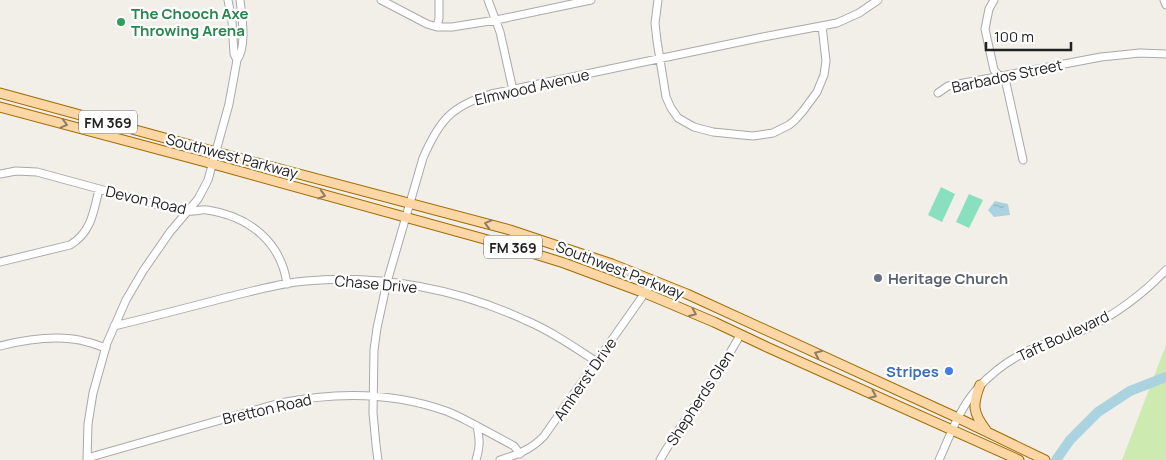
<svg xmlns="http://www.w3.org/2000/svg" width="1166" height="460" font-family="Manrope,sans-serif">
	<defs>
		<pattern id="water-ripples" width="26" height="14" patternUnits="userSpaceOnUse" patternTransform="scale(1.25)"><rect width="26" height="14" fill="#aad3df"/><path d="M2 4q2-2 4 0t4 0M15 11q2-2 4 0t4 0" fill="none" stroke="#92b5bf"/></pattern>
	</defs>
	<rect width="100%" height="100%" fill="#f2efe9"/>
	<path fill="#cdebb0" d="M 1166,345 L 1166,460 L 1122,460 Z"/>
	<path fill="#88e0be" d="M 941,187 L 955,194 L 942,222 L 928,215 Z
		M 969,194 L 983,200 L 969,228 L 956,222 Z"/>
	<path fill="url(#water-ripples)" d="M 995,201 L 1008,204 L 1010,215 L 994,217 L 988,210 Z"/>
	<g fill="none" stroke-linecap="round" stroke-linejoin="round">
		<path stroke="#aad3df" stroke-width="10" d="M 1056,460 L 1070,440 L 1098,412 L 1130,391 L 1166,377"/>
		<defs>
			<path id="minor" d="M 228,0 L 232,21 L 234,54 L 237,60
				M 381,0 L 427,24 L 437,27 L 452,27 L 496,20 L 591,0
				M 488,0 L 500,32 L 513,90
				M 658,0 L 655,23 L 657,41 L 666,97 L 671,108 L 678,118 L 694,127 L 713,132 L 753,136 L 773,133 L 789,125 L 795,120 L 803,111 L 817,92 L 824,75 L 826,61 L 822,26
				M 994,0 L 989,9 L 985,29 L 994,70 L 1006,83 L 1023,160
				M 1164,0 L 1166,5
				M 437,27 L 439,18 L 439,0
				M 938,93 L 948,86 L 1101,57 L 1140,53 L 1166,54
				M 0,174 L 16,171 L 37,172 L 169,208 C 175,209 182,211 188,211 C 195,212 201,209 207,210 C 248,216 281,241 287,284
				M 0,262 L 70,245 C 91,233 94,211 99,189
				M 114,326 C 152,317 190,307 228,297 C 254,291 280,283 306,281 C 380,274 458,289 525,320 C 551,331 574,347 597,362
				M 0,346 C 28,339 59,334 87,342 C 93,343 99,346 106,348
				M 477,426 L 514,446 L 520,454
				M 87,458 L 280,403 C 335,392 393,392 446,411 C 457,415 467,421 477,426 C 480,440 480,447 476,460
				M 87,460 L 88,424 L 93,393 L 107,343 L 126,300 L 143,271 L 170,232 L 198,199 L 208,180 L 229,104 L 237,60 C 247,46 242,17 240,0
				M 378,460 L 376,445 L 373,413 L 374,350 L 377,328 L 387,282 L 423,158 C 439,121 451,106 491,94 L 763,37 L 837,23 L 859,13 L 878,0
				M 500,460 C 517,455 532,449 544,436 L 654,280
				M 660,460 C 684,417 717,379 740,335
				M 939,460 C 950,436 959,409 977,389 C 994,370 1016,355 1039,346 C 1055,340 1071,336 1086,329 C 1116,314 1143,294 1166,270"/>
			<path id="major" d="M 0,93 L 216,152 L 510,230 L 612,264 L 687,294 L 958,418 L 1045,460
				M 0,107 L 213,164 L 506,245 L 564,263 L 645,293 L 714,322 L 769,348 L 1019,460
				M 980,385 C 972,405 973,413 986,430"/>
		</defs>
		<use href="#minor" stroke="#a9a9a9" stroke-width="9"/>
		<use href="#major" stroke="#a06b00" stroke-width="11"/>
		<use href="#minor" stroke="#fff" stroke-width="7"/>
		<use href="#major" stroke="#fcd6a4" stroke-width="9"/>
	</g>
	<defs><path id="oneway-chevron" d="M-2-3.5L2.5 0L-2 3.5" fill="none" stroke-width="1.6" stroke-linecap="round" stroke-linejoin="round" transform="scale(1.25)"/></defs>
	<g stroke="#8f7c63">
		<use href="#oneway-chevron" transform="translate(64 124) rotate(15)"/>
		<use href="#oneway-chevron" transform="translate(322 195) rotate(16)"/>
		<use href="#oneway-chevron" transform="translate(488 224) rotate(-165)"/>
		<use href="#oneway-chevron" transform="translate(693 313) rotate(23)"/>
		<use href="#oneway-chevron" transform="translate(818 354) rotate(-155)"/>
		<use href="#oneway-chevron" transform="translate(873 395) rotate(24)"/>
	</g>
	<circle fill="#2e9e5b" stroke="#fff" stroke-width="2" cx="121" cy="22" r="5"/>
	<circle fill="#6b7280" stroke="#fff" stroke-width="2" cx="878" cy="278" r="5"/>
	<circle fill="#3f7fe0" stroke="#fff" stroke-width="2" cx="949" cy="371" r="5"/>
	<g text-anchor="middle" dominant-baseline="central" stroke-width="4.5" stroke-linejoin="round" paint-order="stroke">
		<g fill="#fff" stroke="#646464" stroke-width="1">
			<rect x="79" y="110.5" width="58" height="23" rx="4"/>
			<rect x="484" y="235.5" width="58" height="23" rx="4"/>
		</g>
		<g font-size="14" font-weight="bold" fill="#222">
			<text x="108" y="122">FM 369</text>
			<text x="513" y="247">FM 369</text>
		</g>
		<g font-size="15" font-weight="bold" fill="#27864d" stroke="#fff" text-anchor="start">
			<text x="131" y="13">The Chooch Axe<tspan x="131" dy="17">Throwing Arena</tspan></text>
		</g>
		<g font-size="15" fill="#222" stroke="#fff">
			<text transform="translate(1007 76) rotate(-12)">Barbados Street</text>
			<text transform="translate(532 87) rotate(-13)">Elmwood Avenue</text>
			<text transform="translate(232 156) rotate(15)">Southwest Parkway</text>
			<text transform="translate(146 200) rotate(13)">Devon Road</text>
			<text transform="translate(620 270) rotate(21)">Southwest Parkway</text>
			<text transform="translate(376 284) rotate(5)">Chase Drive</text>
			<text transform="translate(1063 336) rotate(-25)">Taft Boulevard</text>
			<text transform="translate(585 379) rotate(-55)">Amherst Drive</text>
			<text transform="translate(700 398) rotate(-57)">Shepherds Glen</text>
			<text transform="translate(267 409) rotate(-13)">Bretton Road</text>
		</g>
		<g font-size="15" font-weight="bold" fill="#5b616d" stroke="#fff" text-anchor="start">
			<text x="888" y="278">Heritage Church</text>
		</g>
		<g font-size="15" font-weight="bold" fill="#366cbe" stroke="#fff" text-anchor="end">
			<text x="939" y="371">Stripes</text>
		</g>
	</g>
	<path d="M986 42v8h85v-8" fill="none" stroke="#222222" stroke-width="2.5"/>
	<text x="994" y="42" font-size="15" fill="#222222" stroke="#ffffff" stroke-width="4" paint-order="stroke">100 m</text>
</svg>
